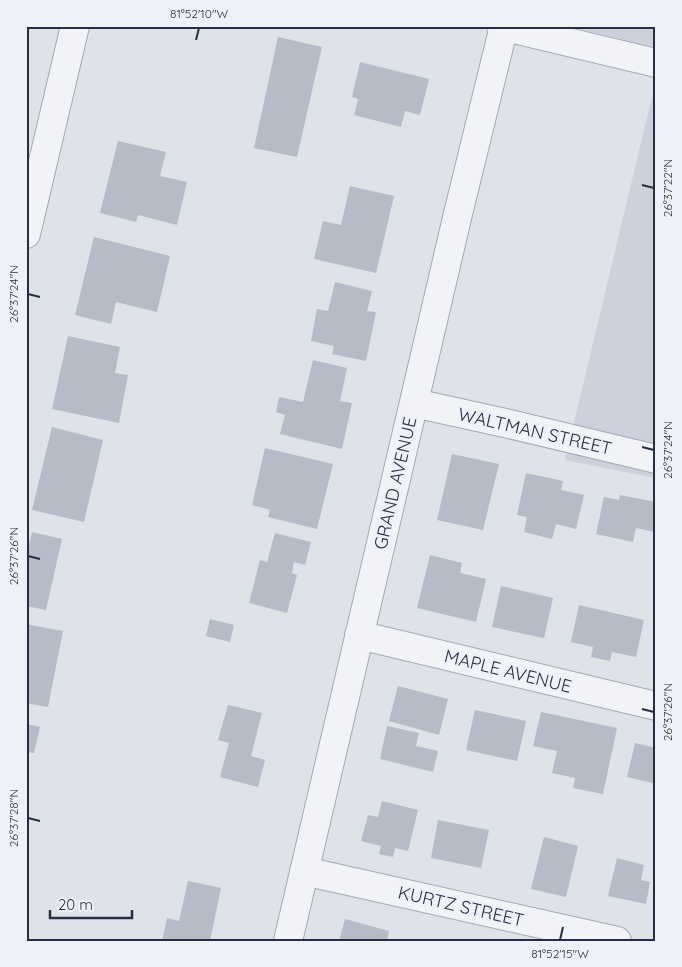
<svg xmlns="http://www.w3.org/2000/svg" width="682" height="967" font-family="Quicksand,sans-serif">
	<rect width="100%" height="100%" fill="#dee2e9"/>
	<path fill="#ccd1db" d="M 569,26 L 656,26 L 656,47 L 641,44 Z
		M 656,80 L 656,478 L 565,460 Z"/>
	<path fill="#b5bbc7" d="M 278,37 L 322,47 L 297,157 L 254,148 Z
		M 360,62 L 429,79 L 420,115 L 405,111 L 401,127 L 354,115 L 358,99 L 352,97 Z
		M 118,141 L 166,152 L 160,176 L 187,182 L 177,225 L 138,215 L 136,222 L 100,213 Z
		M 350,186 L 394,196 L 376,273 L 314,259 L 323,221 L 341,225 Z
		M 94,237 L 170,256 L 157,312 L 116,302 L 111,324 L 75,315 Z
		M 335,282 L 372,291 L 367,311 L 376,312 L 366,361 L 332,354 L 334,346 L 311,341 L 317,309 L 328,311 Z
		M 68,336 L 120,347 L 115,373 L 128,375 L 119,423 L 52,409 Z
		M 313,360 L 347,368 L 340,401 L 352,403 L 342,449 L 280,434 L 285,415 L 276,412 L 279,397 L 303,402 Z
		M 52,427 L 103,440 L 84,522 L 32,510 Z
		M 265,448 L 333,464 L 317,529 L 268,517 L 270,510 L 252,505 Z
		M 452,454 L 499,464 L 483,530 L 437,520 Z
		M 526,473 L 563,481 L 561,490 L 584,495 L 576,529 L 556,524 L 552,539 L 524,532 L 527,517 L 517,515 Z
		M 620,495 L 656,502 L 655,532 L 636,528 L 633,542 L 596,534 L 604,497 L 619,500 Z
		M 32,532 L 62,539 L 46,610 L 26,606 L 26,548 L 28,549 Z
		M 275,533 L 311,542 L 305,565 L 294,562 L 292,573 L 297,575 L 287,613 L 249,603 L 260,560 L 267,562 Z
		M 430,555 L 462,563 L 460,573 L 486,579 L 476,622 L 417,608 Z
		M 501,586 L 553,598 L 544,638 L 492,627 Z
		M 579,605 L 644,620 L 636,657 L 612,652 L 610,661 L 591,657 L 593,647 L 571,642 Z
		M 210,619 L 234,625 L 230,642 L 206,636 Z
		M 26,624 L 63,631 L 48,707 L 26,703 Z
		M 398,686 L 448,699 L 439,735 L 389,721 Z
		M 228,705 L 262,713 L 251,756 L 265,760 L 258,787 L 220,777 L 229,743 L 218,740 Z
		M 475,710 L 526,721 L 517,761 L 466,750 Z
		M 541,712 L 617,728 L 603,794 L 573,788 L 575,778 L 552,773 L 557,751 L 533,746 Z
		M 26,724 L 40,727 L 34,753 L 26,752 Z
		M 387,726 L 419,733 L 416,746 L 438,751 L 433,772 L 380,759 Z
		M 635,743 L 656,748 L 656,784 L 627,777 Z
		M 382,801 L 418,810 L 408,851 L 395,848 L 393,857 L 379,854 L 381,846 L 361,841 L 368,815 L 378,817 Z
		M 438,820 L 489,830 L 481,868 L 431,858 Z
		M 544,837 L 578,846 L 566,897 L 531,889 Z
		M 617,858 L 644,865 L 641,880 L 650,882 L 646,904 L 608,896 Z
		M 188,881 L 221,888 L 210,941 L 162,941 L 167,918 L 179,921 Z
		M 345,919 L 389,931 L 387,941 L 339,941 Z"/>
	<g fill="none" stroke-linecap="round" stroke-linejoin="round">
		<defs>
			<path id="minor" d="M 501,26 L 656,63
				M 26,234 L 75,26
				M 414,403 L 505,423 L 656,459
				M 359,635 L 656,706
				M 304,871 L 617,941
				M 288,941 L 457,218 L 504,26"/>
		</defs>
		<use href="#minor" stroke="#a3a9b4" stroke-width="30"/>
		<use href="#minor" stroke="#f1f3f7" stroke-width="28"/>
	</g>
	<path fill="none" stroke="#262f42" stroke-width="2" d="M 196,40 L 199,28M 642,185 L 654,188M 28,294 L 40,297M 642,447 L 654,450M 28,556 L 40,559M 642,709 L 654,712M 28,818 L 40,821M 560,940 L 563,927"/>
	<g text-anchor="middle" dominant-baseline="central" stroke-width="5" stroke-linejoin="round" paint-order="stroke">
		<g font-size="18" fill="#262f42" stroke="#eef1f7">
			<text transform="translate(535 431) rotate(13)">WALTMAN STREET</text>
			<text transform="translate(395 483) rotate(-77)">GRAND AVENUE</text>
			<text transform="translate(508 671) rotate(14)">MAPLE AVENUE</text>
			<text transform="translate(461 906) rotate(13)">KURTZ STREET</text>
		</g>
	</g>
	<rect width="682" height="967" fill="none" stroke="#eef1f7" stroke-width="55"/>
	<path d="M50 910v8h82v-8" fill="none" stroke="#262f42" stroke-width="2.5"/>
	<text x="58" y="910" font-size="15" fill="#262f42" stroke="#eef1f7" stroke-width="4" paint-order="stroke">20 m</text>
	<rect x="28" y="28" width="626" height="912" fill="none" stroke="#262f42" stroke-width="2"/>
	<g font-size="12" text-anchor="middle" fill="#262f42">
		<text x="199" y="18">81°52'10"W</text>
		<text transform="translate(668 188) rotate(-90)" y="4">26°37'22"N</text>
		<text transform="translate(14 294) rotate(-90)" y="4">26°37'24"N</text>
		<text transform="translate(668 450) rotate(-90)" y="4">26°37'24"N</text>
		<text transform="translate(14 556) rotate(-90)" y="4">26°37'26"N</text>
		<text transform="translate(668 712) rotate(-90)" y="4">26°37'26"N</text>
		<text transform="translate(14 818) rotate(-90)" y="4">26°37'28"N</text>
		<text x="560" y="958">81°52'15"W</text>
	</g>
</svg>
